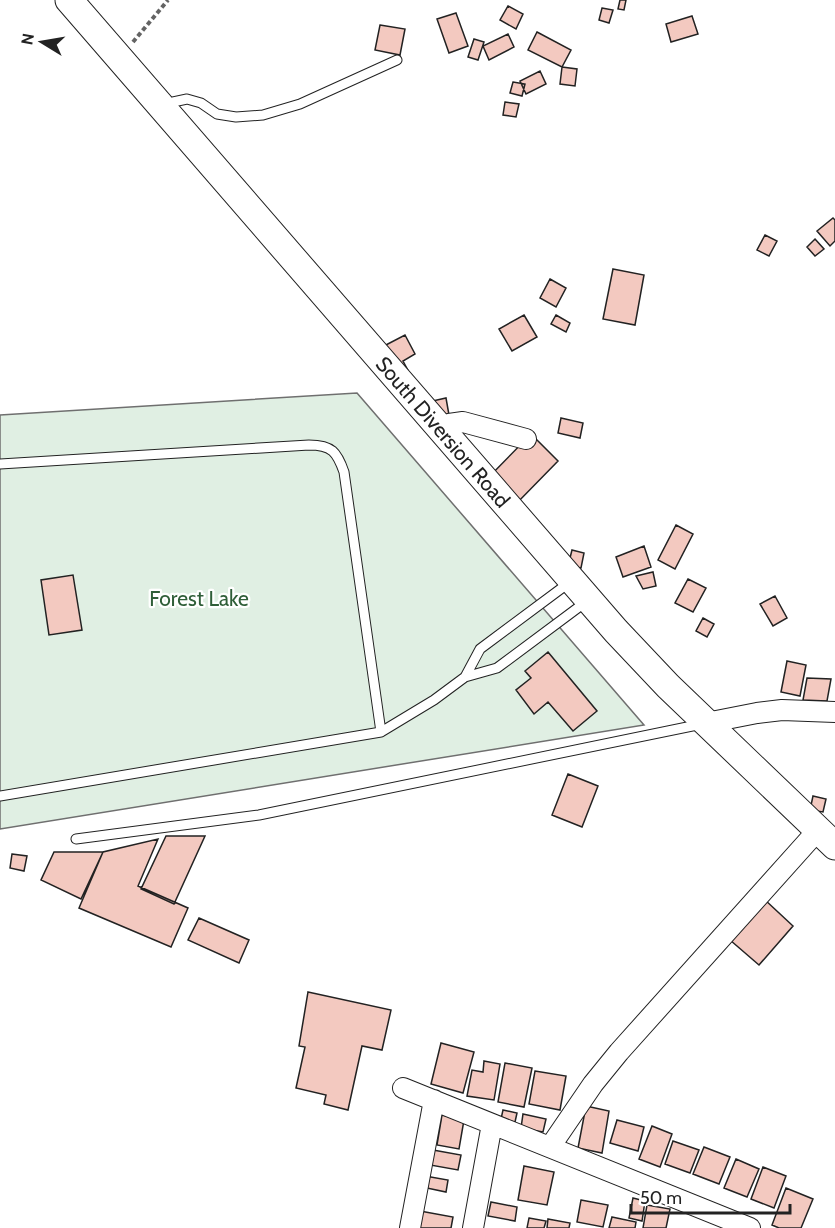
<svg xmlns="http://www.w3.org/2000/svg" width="835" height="1228" font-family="Cabin,sans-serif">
	<rect width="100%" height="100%" fill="#fff"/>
	<path fill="#e0efe3" stroke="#6f6f6f" stroke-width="1.5" d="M 357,393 L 644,725 L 0,829 L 0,415 Z"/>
	<path fill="#f3c9c0" stroke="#222" stroke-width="1.5" d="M 620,0 L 626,0 L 624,10 L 618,9 Z
		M 508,6 L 523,14 L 516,29 L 500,20 Z
		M 602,8 L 613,10 L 609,23 L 599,20 Z
		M 456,13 L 468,46 L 449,53 L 437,19 Z
		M 692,16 L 698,34 L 671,42 L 666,24 Z
		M 380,25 L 405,29 L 400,55 L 375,50 Z
		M 537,32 L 571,50 L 562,67 L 528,50 Z
		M 508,34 L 514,47 L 489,60 L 483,46 Z
		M 474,39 L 484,42 L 478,60 L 468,57 Z
		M 562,67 L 577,69 L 575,86 L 560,84 Z
		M 540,71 L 546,84 L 526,94 L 520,81 Z
		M 513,82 L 525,84 L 522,96 L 510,93 Z
		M 505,102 L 519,104 L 516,117 L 503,115 Z
		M 833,218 L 835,220 L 835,241 L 830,246 L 817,231 Z
		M 765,235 L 777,241 L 769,256 L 757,250 Z
		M 815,239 L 824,249 L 815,256 L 807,247 Z
		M 613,269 L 644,275 L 635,325 L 603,319 Z
		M 550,279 L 566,288 L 556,307 L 540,298 Z
		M 524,315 L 537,337 L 512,351 L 499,329 Z
		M 556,315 L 570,323 L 566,332 L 551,324 Z
		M 405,335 L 415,354 L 403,361 L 410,374 L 382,347 Z
		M 446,398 L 449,415 L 431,418 L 428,402 Z
		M 561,418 L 583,423 L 580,438 L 558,433 Z
		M 531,434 L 558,461 L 515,505 L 488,478 Z
		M 676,525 L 693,534 L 675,569 L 658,560 Z
		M 644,546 L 651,567 L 623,577 L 616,557 Z
		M 572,550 L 584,553 L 581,568 L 568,566 Z
		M 653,572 L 656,586 L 643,589 L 636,576 Z
		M 73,575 L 82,630 L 49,635 L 41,580 Z
		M 688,579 L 706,588 L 693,612 L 675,603 Z
		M 775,596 L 787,618 L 773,626 L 760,604 Z
		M 703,618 L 714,624 L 707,637 L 696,631 Z
		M 548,652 L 597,711 L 573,731 L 548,702 L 534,714 L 516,690 L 531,678 L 525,671 Z
		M 787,661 L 806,665 L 800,696 L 781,692 Z
		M 807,678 L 831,679 L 827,701 L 803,700 Z
		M 568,774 L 598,786 L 582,827 L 552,815 Z
		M 813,796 L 826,799 L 823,812 L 810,810 Z
		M 166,836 L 205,836 L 174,904 L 141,889 Z
		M 158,839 L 138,886 L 188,908 L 171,947 L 79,908 L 103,852 Z
		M 54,852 L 103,852 L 81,899 L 41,880 Z
		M 12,854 L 27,856 L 24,871 L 10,868 Z
		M 764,899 L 793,926 L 759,965 L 730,940 Z
		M 199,918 L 249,940 L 239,963 L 188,940 Z
		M 308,992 L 391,1010 L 382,1050 L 362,1046 L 348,1110 L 324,1104 L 326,1095 L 296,1088 L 305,1047 L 299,1046 Z
		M 441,1043 L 474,1052 L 463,1093 L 431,1084 Z
		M 484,1061 L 500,1064 L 494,1100 L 467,1096 L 472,1070 L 483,1072 Z
		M 505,1063 L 532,1068 L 524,1107 L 498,1102 Z
		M 535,1071 L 566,1076 L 560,1110 L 529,1104 Z
		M 586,1106 L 609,1111 L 602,1153 L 578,1148 Z
		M 503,1110 L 517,1113 L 515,1122 L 501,1119 Z
		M 523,1114 L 546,1119 L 543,1132 L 521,1128 Z
		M 442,1115 L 464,1120 L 459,1149 L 437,1145 Z
		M 617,1120 L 644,1127 L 638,1151 L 610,1143 Z
		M 652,1126 L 672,1134 L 660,1167 L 639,1159 Z
		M 673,1141 L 699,1150 L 690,1173 L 665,1164 Z
		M 704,1147 L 730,1157 L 719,1184 L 693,1174 Z
		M 433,1150 L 461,1155 L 458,1170 L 430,1165 Z
		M 736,1159 L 759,1169 L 747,1197 L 724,1188 Z
		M 524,1166 L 554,1172 L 547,1205 L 518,1200 Z
		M 763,1167 L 786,1176 L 774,1208 L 751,1199 Z
		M 425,1176 L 448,1180 L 446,1192 L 422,1187 Z
		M 786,1188 L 813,1199 L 801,1228 L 779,1228 L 772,1225 Z
		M 633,1198 L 645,1201 L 642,1221 L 629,1218 Z
		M 581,1200 L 608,1205 L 603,1227 L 577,1222 Z
		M 491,1202 L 517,1207 L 515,1221 L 488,1216 Z
		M 647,1205 L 670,1209 L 666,1228 L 643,1228 Z
		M 420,1211 L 453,1217 L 451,1228 L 417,1228 Z
		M 612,1217 L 636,1222 L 635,1228 L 609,1228 Z
		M 529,1218 L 546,1221 L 544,1228 L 527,1228 Z
		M 548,1219 L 570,1223 L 569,1228 L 547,1228 Z"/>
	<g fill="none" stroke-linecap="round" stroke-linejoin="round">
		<defs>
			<path id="service" d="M 171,111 L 173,102 L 187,99 L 201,103 L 217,114 L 236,117 L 263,115 L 300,104 L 397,60
				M 0,464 L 309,445 C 332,445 337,452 344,472 L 381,732
				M 570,582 L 480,649 L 465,677 L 497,668 L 587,601
				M 0,796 L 381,732 L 434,700 L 465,677
				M 76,839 L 259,815 L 702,724"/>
			<path id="minor" d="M 447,437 L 446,428 L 449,424 L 463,422 L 526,439
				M 706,723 L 757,713 L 782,710 L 835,712
				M 403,1088 L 750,1228
				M 550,1147 L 593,1084 L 619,1052 L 818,830
				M 410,1228 L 434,1100
				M 473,1228 L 492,1124"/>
			<path id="secondary" d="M 69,0 L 616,631 L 668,686 L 835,846"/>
		</defs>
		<use href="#service" stroke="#222" stroke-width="11"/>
		<use href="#minor" stroke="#222" stroke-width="22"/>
		<use href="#secondary" stroke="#222" stroke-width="29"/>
		<path stroke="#646464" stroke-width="4" stroke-dasharray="4.5 3" stroke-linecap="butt" d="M 133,42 L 168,0"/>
		<use href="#service" stroke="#fff" stroke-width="9"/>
		<use href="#minor" stroke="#fff" stroke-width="20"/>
		<use href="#secondary" stroke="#fff" stroke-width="27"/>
	</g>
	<g text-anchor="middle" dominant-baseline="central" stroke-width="4.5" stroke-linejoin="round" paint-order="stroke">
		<g font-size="21" fill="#222" stroke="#fff">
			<text transform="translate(443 432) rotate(49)">South Diversion Road</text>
		</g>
		<g font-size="21" fill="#2f5e38" stroke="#fff">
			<text x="199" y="598">Forest Lake</text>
		</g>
	</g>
	<g transform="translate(42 42) rotate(281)" stroke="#ffffff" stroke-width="4.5" paint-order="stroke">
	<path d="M0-4.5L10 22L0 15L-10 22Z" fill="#222222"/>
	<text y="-9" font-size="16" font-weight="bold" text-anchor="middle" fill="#222222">N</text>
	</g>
	<path d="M631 1204v9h159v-9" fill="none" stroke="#222222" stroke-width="3"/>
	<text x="640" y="1204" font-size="18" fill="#222222" stroke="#ffffff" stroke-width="4.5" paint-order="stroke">50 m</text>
</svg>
